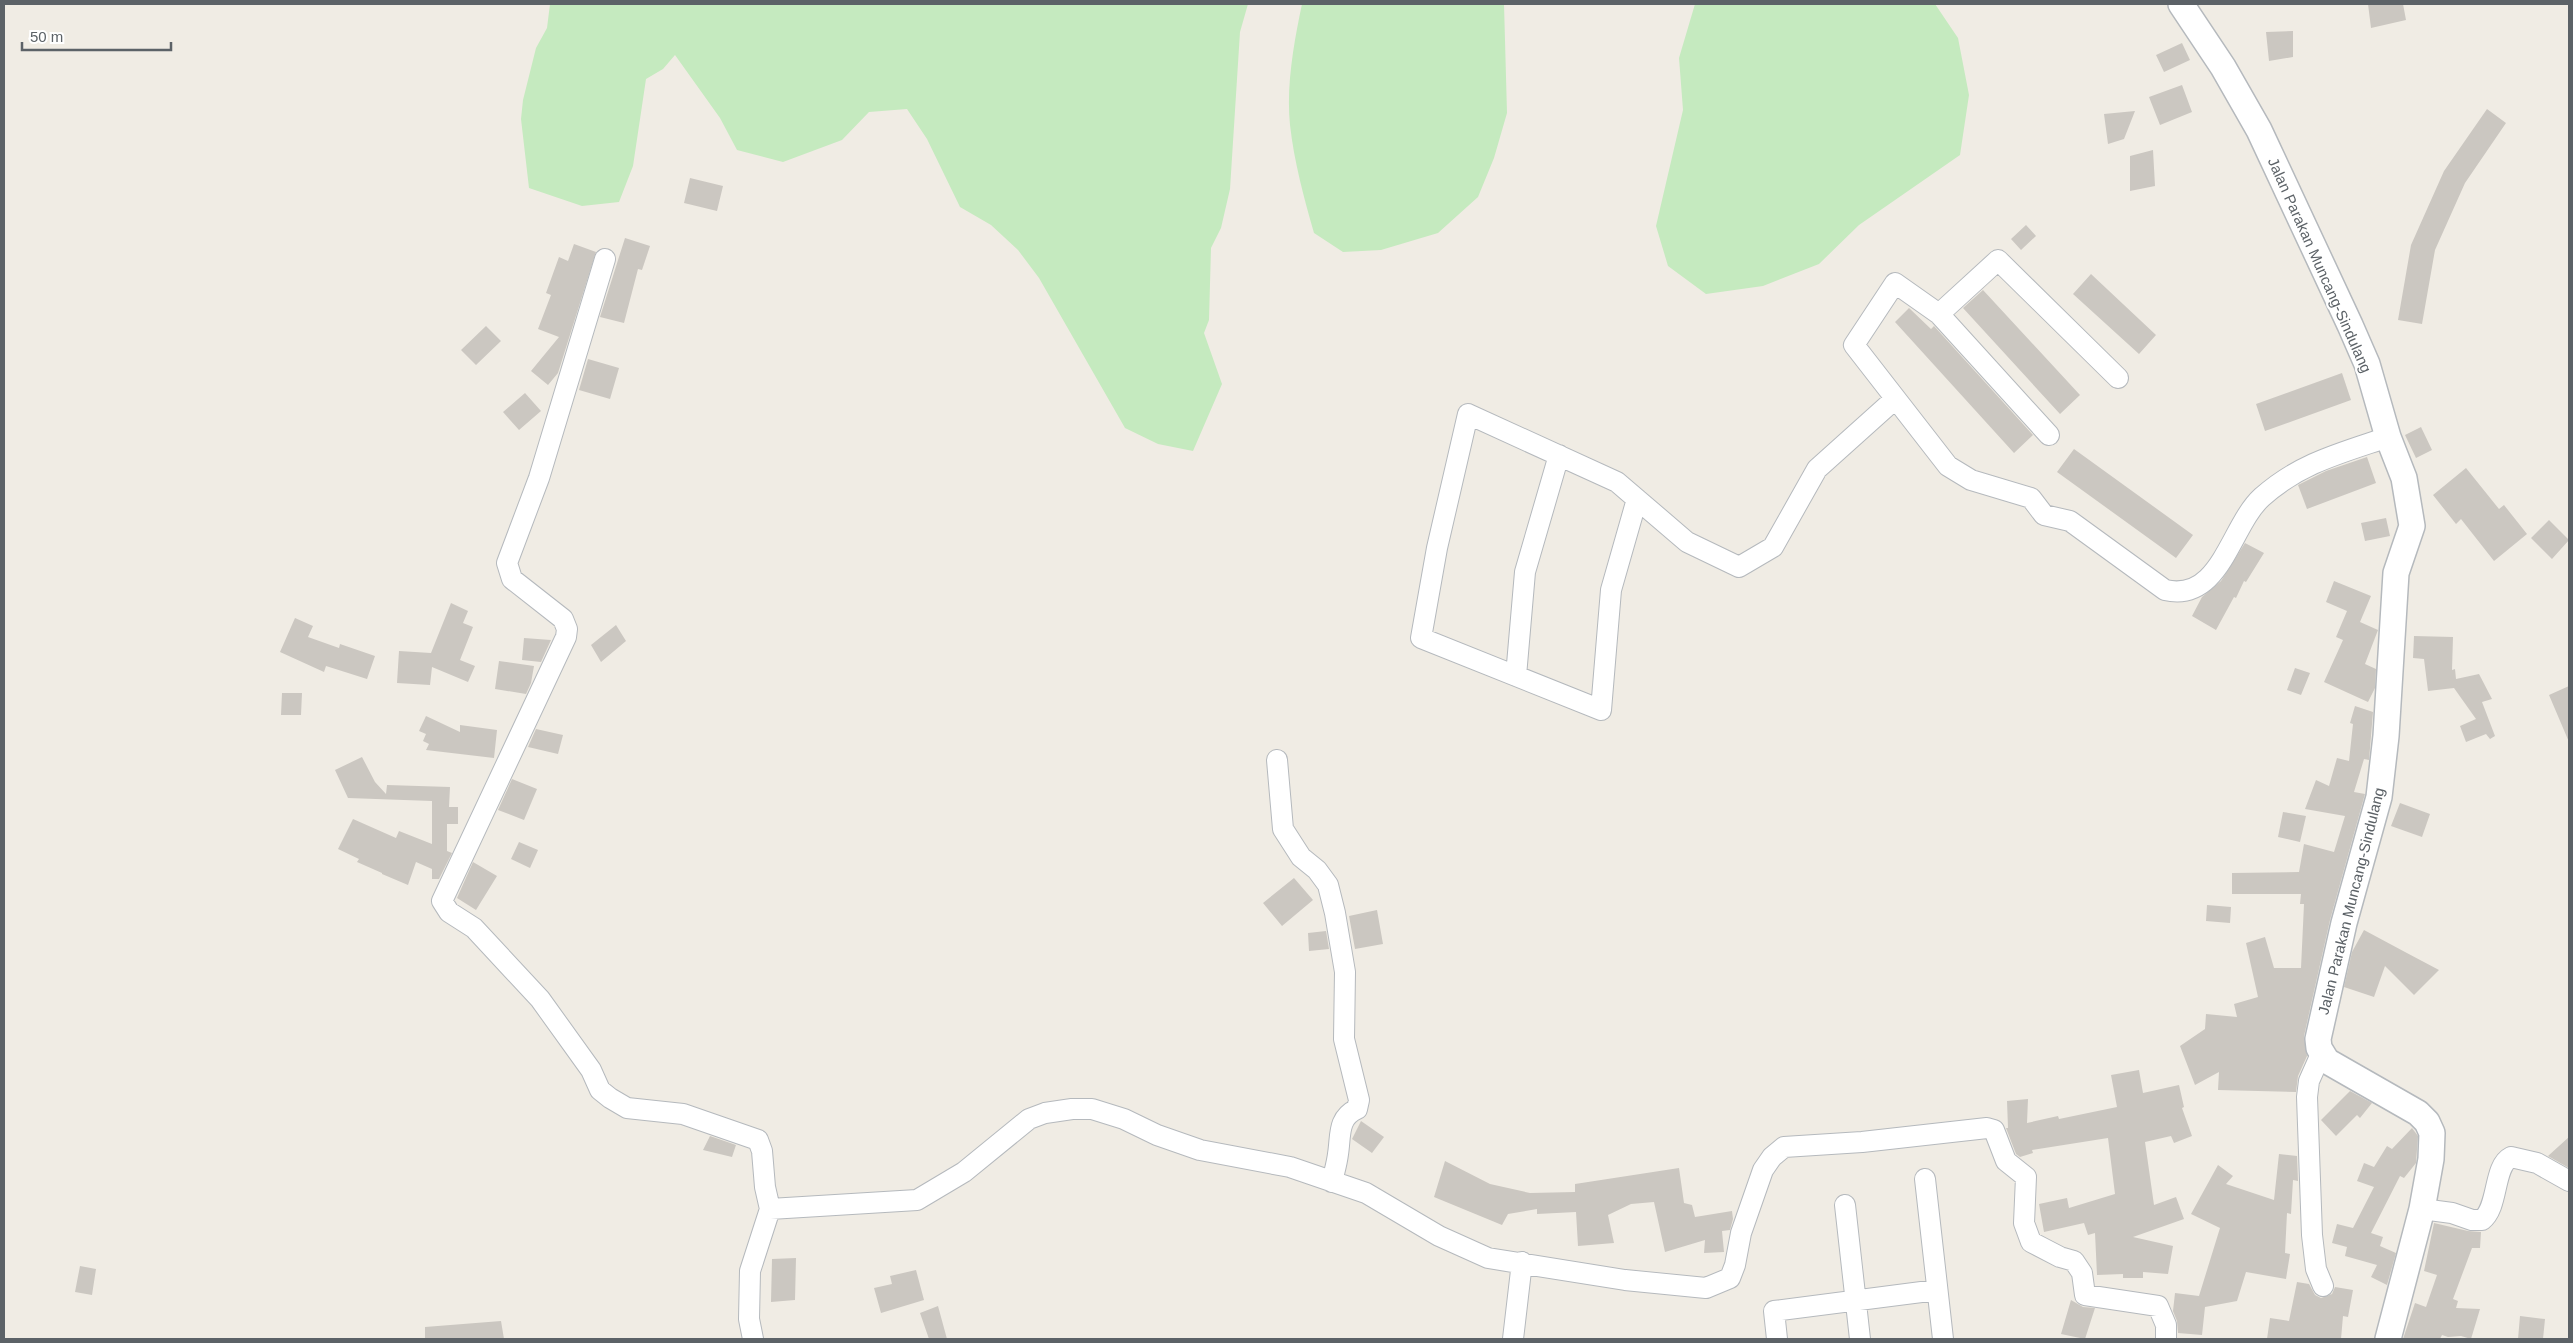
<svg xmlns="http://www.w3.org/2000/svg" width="2573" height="1343" font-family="Arial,sans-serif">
	<rect width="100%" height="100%" fill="#f0ece4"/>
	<path fill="#c5eabf" d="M 550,4 L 1248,4 L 1240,32 L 1230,189 L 1221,228 L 1211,248 L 1209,320 L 1204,333 L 1222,384 L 1193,451 L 1158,444 L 1125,428 L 1039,278 L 1018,250 L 991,225 L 960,207 L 927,139 L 907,109 L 869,112 L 842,140 L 783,162 L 737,150 L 720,118 L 675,55 L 663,69 L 646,79 L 633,166 L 619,202 L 582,206 L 529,188 L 521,119 L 523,100 L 536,48 L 547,28 Z
		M 1302,4 L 1504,4 L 1507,113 L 1494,158 L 1478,197 L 1438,233 L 1381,250 L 1343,252 L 1314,233 C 1304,198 1294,161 1290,125 C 1286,86 1294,42 1302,4 Z
		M 1695,4 L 1935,4 L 1958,38 L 1969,95 L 1960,155 L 1859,225 L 1819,264 L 1763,286 L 1706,294 L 1668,266 L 1656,226 L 1683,110 L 1679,58 Z"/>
	<path fill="#cbc7c1" d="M 2368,4 L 2403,4 L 2406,20 L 2371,28 Z
		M 2293,31 L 2293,57 L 2269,61 L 2266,32 Z
		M 2182,43 L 2190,60 L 2164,72 L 2156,55 Z
		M 2182,85 L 2192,112 L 2160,125 L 2149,97 Z
		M 2487,109 L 2506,123 L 2465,183 L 2435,250 L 2422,324 L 2398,320 L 2411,245 L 2444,171 Z
		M 2135,111 L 2124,139 L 2108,144 L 2104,114 Z
		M 2153,150 L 2155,186 L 2130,191 L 2130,156 Z
		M 690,178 L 723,186 L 717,211 L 684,203 Z
		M 2026,225 L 2036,236 L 2021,250 L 2011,239 Z
		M 625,238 L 650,246 L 642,270 L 638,269 L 624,323 L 600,317 Z
		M 574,244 L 596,252 L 558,373 L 548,385 L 531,371 L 559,337 L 538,329 L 551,295 L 546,293 L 559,257 L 568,261 Z
		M 2091,274 L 2156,335 L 2139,354 L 2073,294 Z
		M 1983,290 L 2080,395 L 2060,414 L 1963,308 Z
		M 1909,308 L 1931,329 L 1934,326 L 2033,435 L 2014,453 L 1895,322 Z
		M 486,326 L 501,341 L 476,365 L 461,350 Z
		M 588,359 L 619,368 L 610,399 L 579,390 Z
		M 2342,373 L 2351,400 L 2265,431 L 2256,404 Z
		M 525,393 L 541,411 L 519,430 L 503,412 Z
		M 2421,427 L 2432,450 L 2416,458 L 2405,435 Z
		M 2074,449 L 2193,535 L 2176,558 L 2057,472 Z
		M 2367,457 L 2376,483 L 2307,509 L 2298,485 L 2326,471 Z
		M 2466,468 L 2499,509 L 2504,505 L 2527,534 L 2494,561 L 2461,519 L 2456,524 L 2433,495 Z
		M 2386,518 L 2390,536 L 2365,541 L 2361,523 Z
		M 2549,520 L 2569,540 L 2552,559 L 2531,538 Z
		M 2245,543 L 2264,553 L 2246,582 L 2244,581 L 2236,598 L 2234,597 L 2216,630 L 2192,616 L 2202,597 L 2221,581 Z
		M 2334,581 L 2371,596 L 2360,622 L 2378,630 L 2365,664 L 2376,669 L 2375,688 L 2368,702 L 2324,682 L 2343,640 L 2336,637 L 2347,611 L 2326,602 Z
		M 451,603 L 468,611 L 463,623 L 473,627 L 460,660 L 475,666 L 468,682 L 432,667 L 430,685 L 397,683 L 399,651 L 431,653 Z
		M 295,618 L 313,626 L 308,637 L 339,648 L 340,644 L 375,656 L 367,679 L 326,666 L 324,672 L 280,652 Z
		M 616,625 L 626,641 L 601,662 L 591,645 Z
		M 2414,636 L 2453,637 L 2452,670 L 2455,669 L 2456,679 L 2479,674 L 2492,699 L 2482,702 L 2495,736 L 2490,739 L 2486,734 L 2466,742 L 2460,726 L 2476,719 L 2454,688 L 2428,691 L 2424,659 L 2413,658 Z
		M 524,638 L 551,640 L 541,662 L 522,660 Z
		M 499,661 L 534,666 L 531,683 L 526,694 L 495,689 Z
		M 2295,668 L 2310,673 L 2301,695 L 2287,690 Z
		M 2569,686 L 2569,742 L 2549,695 Z
		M 282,693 L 302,693 L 301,715 L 281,715 Z
		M 2355,706 L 2373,712 L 2369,760 L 2364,759 L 2354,792 L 2365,794 L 2330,920 L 2304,1036 L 2307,1056 L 2298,1076 L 2296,1092 L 2218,1090 L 2219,1072 L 2195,1085 L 2180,1046 L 2205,1029 L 2206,1014 L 2237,1017 L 2234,1004 L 2258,997 L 2246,943 L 2265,937 L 2274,968 L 2301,968 L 2304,904 L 2300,904 L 2301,894 L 2232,894 L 2232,873 L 2299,872 L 2304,844 L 2334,852 L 2345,816 L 2305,809 L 2316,780 L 2329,786 L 2337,758 L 2349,761 L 2353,724 L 2350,723 Z
		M 426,716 L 460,732 L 460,725 L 497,730 L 494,758 L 426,750 L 429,744 L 423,741 L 426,734 L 419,731 Z
		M 536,729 L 563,735 L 558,754 L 528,747 Z
		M 362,757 L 375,782 L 386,794 L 387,785 L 450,787 L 449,807 L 458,807 L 458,824 L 447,824 L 447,851 L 452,853 L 439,879 L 432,879 L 432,869 L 416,862 L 408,885 L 382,874 L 382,873 L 357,862 L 359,859 L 338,849 L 353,819 L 396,838 L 399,831 L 432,844 L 432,801 L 348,798 L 335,770 Z
		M 512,779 L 537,789 L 524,820 L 498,810 Z
		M 2400,803 L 2430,814 L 2422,837 L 2391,826 Z
		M 2283,812 L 2306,816 L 2300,842 L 2278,837 Z
		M 519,842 L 538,850 L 530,868 L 511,859 Z
		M 473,862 L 497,876 L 476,910 L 457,898 Z
		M 1294,878 L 1313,900 L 1282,926 L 1263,903 Z
		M 2207,905 L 2231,907 L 2230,923 L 2206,921 Z
		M 1377,910 L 1383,944 L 1355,949 L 1349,916 Z
		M 2364,930 L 2405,952 L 2439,970 L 2414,995 L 2385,966 L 2374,997 L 2344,987 L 2352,952 Z
		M 1326,931 L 1329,949 L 1309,951 L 1308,933 Z
		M 2139,1070 L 2143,1093 L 2179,1085 L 2184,1107 L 2182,1108 L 2192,1136 L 2174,1143 L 2171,1136 L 2145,1142 L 2154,1205 L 2176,1197 L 2184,1219 L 2133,1237 L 2173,1246 L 2168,1274 L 2143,1272 L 2143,1278 L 2123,1278 L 2123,1274 L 2097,1275 L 2095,1233 L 2088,1235 L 2084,1223 L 2044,1232 L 2039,1204 L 2067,1198 L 2069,1208 L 2115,1194 L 2108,1138 L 2032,1150 L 2033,1153 L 2020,1157 L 2016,1154 L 2006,1128 L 2008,1128 L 2007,1101 L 2028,1099 L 2027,1123 L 2058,1116 L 2059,1119 L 2117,1107 L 2111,1075 Z
		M 2350,1091 L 2372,1103 L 2360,1118 L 2357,1115 L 2336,1136 L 2321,1120 Z
		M 1361,1121 L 1384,1137 L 1372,1153 L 1352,1139 Z
		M 2412,1128 L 2418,1136 L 2416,1163 L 2404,1178 L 2400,1176 L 2371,1233 L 2383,1237 L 2380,1246 L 2396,1253 L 2387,1285 L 2371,1277 L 2377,1265 L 2345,1256 L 2347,1247 L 2332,1243 L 2337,1224 L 2353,1228 L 2374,1187 L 2357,1181 L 2364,1163 L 2374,1167 L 2387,1146 L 2392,1149 Z
		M 710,1136 L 736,1145 L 732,1157 L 703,1150 Z
		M 2569,1137 L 2569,1168 L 2548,1156 Z
		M 2279,1154 L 2297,1156 L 2298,1181 L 2293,1180 L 2291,1214 L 2287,1213 L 2285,1253 L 2290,1254 L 2286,1279 L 2246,1272 L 2237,1301 L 2205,1307 L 2202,1335 L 2178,1333 L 2177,1321 L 2173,1311 L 2175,1293 L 2199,1296 L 2220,1228 L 2191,1214 L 2218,1165 L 2233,1176 L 2226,1184 L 2274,1200 Z
		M 1445,1161 L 1490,1184 L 1530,1193 L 1575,1192 L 1575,1184 L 1679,1168 L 1684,1203 L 1692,1205 L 1695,1217 L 1732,1211 L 1733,1219 L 1730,1230 L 1722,1231 L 1724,1252 L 1704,1253 L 1705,1240 L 1665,1252 L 1654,1202 L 1631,1204 L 1608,1215 L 1614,1243 L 1578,1246 L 1576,1212 L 1537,1214 L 1537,1209 L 1508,1214 L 1502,1225 L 1434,1197 Z
		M 2434,1223 L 2468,1231 L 2481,1232 L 2480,1248 L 2472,1248 L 2453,1299 L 2458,1301 L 2456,1308 L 2480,1309 L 2471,1339 L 2461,1336 L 2448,1337 L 2442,1335 L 2440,1339 L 2403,1339 L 2415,1303 L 2426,1307 L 2437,1275 L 2424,1271 Z
		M 796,1258 L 795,1300 L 771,1302 L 772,1259 Z
		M 80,1266 L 96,1269 L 92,1295 L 75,1292 Z
		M 916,1270 L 924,1300 L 881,1313 L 874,1288 L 892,1284 L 890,1276 Z
		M 2297,1282 L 2309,1284 L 2315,1295 L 2321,1298 L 2332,1294 L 2335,1287 L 2353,1290 L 2348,1317 L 2343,1316 L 2341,1339 L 2267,1339 L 2270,1318 L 2289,1321 Z
		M 2071,1300 L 2083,1307 L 2095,1308 L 2085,1339 L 2061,1334 Z
		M 938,1306 L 947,1339 L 929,1339 L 920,1313 Z
		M 2520,1316 L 2545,1319 L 2543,1339 L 2518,1339 Z
		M 501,1321 L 504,1339 L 425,1339 L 425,1327 Z"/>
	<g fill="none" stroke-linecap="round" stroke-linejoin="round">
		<defs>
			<path id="minor" d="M 605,259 L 539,478 L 507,563 L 512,579 L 563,619 L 567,629 L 566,637 L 442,901 L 449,912 L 474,928 L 540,999 L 591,1070 L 600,1090 L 610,1098 L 627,1108 L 683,1114 L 758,1140 L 762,1151 L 765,1187 L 770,1209 L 750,1271 L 749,1319 L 753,1339
				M 1939,314 L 1998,260 L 2118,378
				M 2049,435 L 1939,314 L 1895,283 L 1854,345 L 1948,466 L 1971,480 L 2031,498 L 2044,515 L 2070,521 L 2165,590 C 2221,603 2230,526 2262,497 C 2300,463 2341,453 2388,437
				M 1637,499 L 1611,590 L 1601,710 L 1421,638 L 1437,548 L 1468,414 L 1617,482 L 1687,542 L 1739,567 L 1773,547 L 1817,469 L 1895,399
				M 1516,676 L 1525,572 L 1559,455
				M 1277,760 L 1283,829 L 1301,857 L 1317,870 L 1328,885 L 1335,913 L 1345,972 L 1344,1039 L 1359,1100 L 1357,1109 C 1337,1118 1341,1136 1338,1154 C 1337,1163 1334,1173 1332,1182
				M 2321,1054 L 2309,1081 L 2307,1097 L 2312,1235 L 2316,1269 L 2323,1286
				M 1925,1179 L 1943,1339
				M 1845,1205 L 1860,1339
				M 770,1209 L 917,1200 L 964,1172 L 1029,1119 L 1045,1113 L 1072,1109 L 1092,1109 L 1124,1119 L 1157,1135 L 1200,1150 L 1290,1167 L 1366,1193 L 1439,1236 L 1488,1258 L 1625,1280 L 1706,1288 L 1730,1278 L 1735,1265 L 1741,1233 L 1763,1170 L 1772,1157 L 1784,1147 L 1862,1142 L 1987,1128 L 1994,1130 L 2006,1161 L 2026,1177 L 2024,1223 L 2031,1242 L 2060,1257 L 2074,1261 L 2082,1273 L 2085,1295 L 2158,1306 L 2166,1325 L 2166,1339
				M 2422,1209 L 2452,1213 L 2472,1220 L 2482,1220 C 2499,1207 2493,1166 2511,1157 L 2537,1163 L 2569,1181
				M 1513,1339 L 1522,1262
				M 1777,1339 L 1774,1311 L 1937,1290"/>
			<path id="tertiary" d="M 2181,4 L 2223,67 L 2259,130 L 2350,325 L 2367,364 L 2388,437 L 2404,478 L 2412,526 L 2396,573 L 2386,736 L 2379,797 L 2344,923 L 2318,1039 L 2319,1048 L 2327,1061 L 2418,1113 L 2427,1122 L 2432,1133 L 2431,1159 L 2422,1209 L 2388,1339"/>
		</defs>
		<use href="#minor" stroke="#b5b9bd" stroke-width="22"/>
		<use href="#tertiary" stroke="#b5b9bd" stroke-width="28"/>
		<use href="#minor" stroke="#fff" stroke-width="20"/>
		<use href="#tertiary" stroke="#fff" stroke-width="25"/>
	</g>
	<g text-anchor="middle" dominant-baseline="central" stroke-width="4.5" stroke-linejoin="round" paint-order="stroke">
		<g font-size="15" fill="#5c6267" stroke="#fff">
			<text transform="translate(2320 265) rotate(66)">Jalan Parakan Muncang-Sindulang</text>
			<text transform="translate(2351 901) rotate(-76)">Jalan Parakan Muncang-Sindulang</text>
		</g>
	</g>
	<rect width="2573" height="1343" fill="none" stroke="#5c6267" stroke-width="10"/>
	<path d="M22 42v8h149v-8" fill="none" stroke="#5c6267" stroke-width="2.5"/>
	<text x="30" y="42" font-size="15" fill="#5c6267" stroke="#ffffff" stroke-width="4" paint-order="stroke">50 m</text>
</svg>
